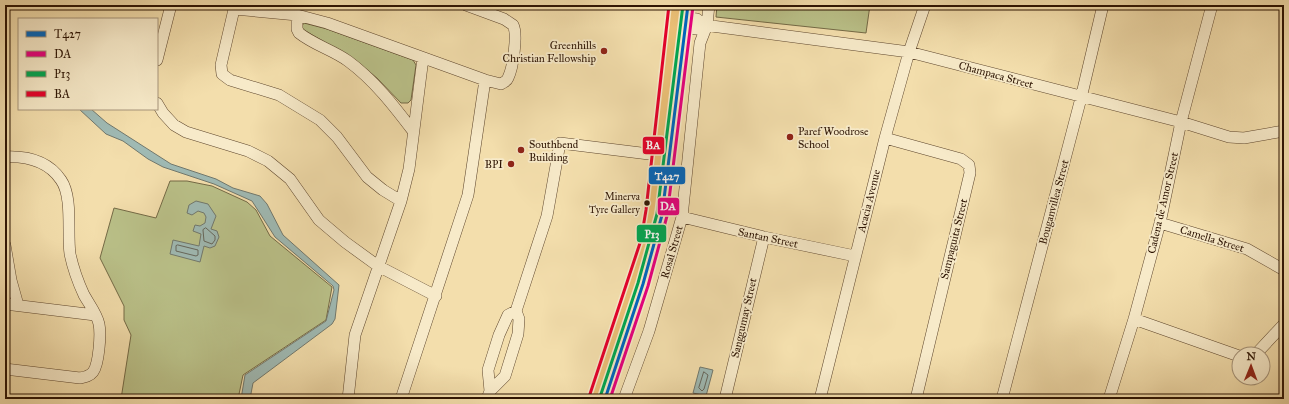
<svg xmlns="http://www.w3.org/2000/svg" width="1289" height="404" font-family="'IM FELL Great Primer',serif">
	<rect width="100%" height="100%" fill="#f3deac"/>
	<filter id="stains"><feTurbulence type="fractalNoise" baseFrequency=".005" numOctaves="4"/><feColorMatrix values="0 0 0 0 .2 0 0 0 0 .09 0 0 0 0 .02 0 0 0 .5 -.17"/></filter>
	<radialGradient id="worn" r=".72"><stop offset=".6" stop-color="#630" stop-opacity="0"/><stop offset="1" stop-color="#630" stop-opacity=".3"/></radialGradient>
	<path fill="#bac189" stroke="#746a46" d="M 717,5 L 870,5 L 866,33 L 716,17 Z
		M 304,23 L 327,29 L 413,60 L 416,65 L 411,100 L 408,103 L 401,103 L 377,78 L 354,59 L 302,29 L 302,26 Z
		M 170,181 L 187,181 L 212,186 L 247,202 L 256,210 L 270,236 L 332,287 L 326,320 L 243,375 L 238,399 L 121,399 L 131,335 L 124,320 L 124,306 L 100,258 L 114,208 L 156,218 Z"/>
	<path fill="#9fbab4" stroke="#71786d" d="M 79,109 L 91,109 L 107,123 L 171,164 L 216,179 L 233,188 L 260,196 L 267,204 L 283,235 L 339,285 L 335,319 L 332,324 L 253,383 L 250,399 L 241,399 L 245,375 L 326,321 L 334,290 L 333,286 L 275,237 L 252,201 L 214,184 L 163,167 L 148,159 L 123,141 L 106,134 Z
		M 196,201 L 208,204 L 216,216 L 211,229 L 217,231 L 219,237 L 215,246 L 210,248 L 204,246 L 200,262 L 170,254 L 173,240 L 199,246 L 201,234 L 193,231 L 195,225 L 200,226 L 205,223 L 206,217 L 204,213 L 198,211 L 192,215 L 187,213 L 189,205 Z
		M 700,367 L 713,370 L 706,396 L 693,393 Z"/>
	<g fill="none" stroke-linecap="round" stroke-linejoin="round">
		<path stroke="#66675c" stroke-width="1" d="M 206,228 L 215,236 L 215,240 L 212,244 L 204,241 L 203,230 Z
			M 178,245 L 198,250 L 198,255 L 196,256 L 176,251 L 176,246 Z
			M 704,372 L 708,375 L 704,389 L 702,391 L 699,388 Z"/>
		<defs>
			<path id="minor" d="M 235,5 L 221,65 L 222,74 L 230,80 L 279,95 L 320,120 L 337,137 L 367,177 L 383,190 L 401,201
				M 234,9 L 297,15 L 327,23 L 485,80 L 501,84 C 504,82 507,81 508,78 C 513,68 518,34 513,25 L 504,19 L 466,5
				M 297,15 L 297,29 L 299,33 C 314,45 333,50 348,61 C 374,80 394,106 413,131
				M 678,17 L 697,19 L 704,25
				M 677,27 L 696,29 L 704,25 L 909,52 L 1181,122 L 1229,137 L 1244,138 L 1284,131
				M 157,60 L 171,5
				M 157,103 L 163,113 L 174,125 L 186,132 L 248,151 L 268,161 L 290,179 L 319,220 L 345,242 L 378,266 L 436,296
				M 885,138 L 961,159 L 969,165 L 970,173 L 916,399
				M 5,157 C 26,156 48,161 61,180 C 73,197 67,233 70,254 C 73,268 78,282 84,295 C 89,304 97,314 99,324 C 101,334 99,364 93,372 C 90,376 85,377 80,378 L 5,369
				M 682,217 L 764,237 L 855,256
				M 1160,223 L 1247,249 L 1284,270
				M 5,245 L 11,280 L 18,305
				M 5,304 L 95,315
				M 1134,319 L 1239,356
				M 1256,354 L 1284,324
				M 490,391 L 505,376 L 518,334 L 519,319 L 516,311 L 547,216 L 560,143 L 657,155
				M 348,399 L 355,335 L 401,201 L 409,169 L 423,58
				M 401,399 L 468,195 L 485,80
				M 487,399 L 490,391 L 488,370 L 499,335 L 508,315 L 516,311
				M 624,399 L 649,331 L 682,217 L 700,43 L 707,25 L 709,5
				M 725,399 L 764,237
				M 820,399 L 885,138 L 909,52 L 925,5
				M 1002,399 L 1081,98 L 1103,5
				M 1109,399 L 1134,319 L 1160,223 L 1181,122 L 1212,5"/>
			<path id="major" d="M 594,399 L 635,275 L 646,241 L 651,211 L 674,5
				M 605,399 L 643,284 L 662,215 L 688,5"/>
		</defs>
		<use href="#minor" stroke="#5e462d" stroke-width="12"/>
		<use href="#major" stroke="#2d1403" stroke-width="14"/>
		<use href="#minor" stroke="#f7eac9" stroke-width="11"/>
		<use href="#major" stroke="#eabf76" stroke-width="13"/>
		<defs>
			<path id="bus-1" d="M 605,399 L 643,284 L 662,215 L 688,5"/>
			<path id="bus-2" d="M 610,399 L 648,286 L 667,216 L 693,6"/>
			<path id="bus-3" d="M 600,397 L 638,283 L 657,214 L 683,5"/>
			<path id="bus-4" d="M 589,397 L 641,240 L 646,210 L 669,5"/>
		</defs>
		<use href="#bus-1" stroke="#f7eac9" stroke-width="6"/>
		<use href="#bus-2" stroke="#f7eac9" stroke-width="6"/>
		<use href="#bus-3" stroke="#f7eac9" stroke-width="6"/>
		<use href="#bus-4" stroke="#f7eac9" stroke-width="6"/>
		<use href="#bus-1" stroke="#0065bd" stroke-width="3"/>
		<use href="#bus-2" stroke="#e5007d" stroke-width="3"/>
		<use href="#bus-3" stroke="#00a651" stroke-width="3"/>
		<use href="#bus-4" stroke="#e4002b" stroke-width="3"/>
	</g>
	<g fill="#8f2418" stroke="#f7eac9" stroke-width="1.5">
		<circle cx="604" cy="51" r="4"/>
		<circle cx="790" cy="137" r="4"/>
		<circle cx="521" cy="150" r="4"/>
		<circle cx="511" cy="164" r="4"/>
	</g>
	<circle fill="#2d1403" stroke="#f7eac9" stroke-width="1.5" cx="647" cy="203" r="3.5"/>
	<g text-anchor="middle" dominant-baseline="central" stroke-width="3.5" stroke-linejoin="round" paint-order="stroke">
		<g font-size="10" fill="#2d1403" stroke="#f7eac9" text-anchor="end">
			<text x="640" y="197">Minerva<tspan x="640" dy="13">Tyre Gallery</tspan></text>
		</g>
		<g font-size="11" fill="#2d1403" stroke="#f7eac9" text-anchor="end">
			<text x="596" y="45">Greenhills<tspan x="596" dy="13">Christian Fellowship</tspan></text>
			<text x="798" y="131" text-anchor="start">Paref Woodrose<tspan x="798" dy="13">School</tspan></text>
			<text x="529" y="144" text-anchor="start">Southbend<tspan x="529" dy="13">Building</tspan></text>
			<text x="503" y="164">BPI</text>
		</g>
		<g font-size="11" fill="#2d1403" stroke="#f7eac9">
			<text transform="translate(996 75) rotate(15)">Champaca Street</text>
			<text transform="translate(869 201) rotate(-76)">Acacia Avenue</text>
			<text transform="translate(1054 202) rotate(-75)">Bouganvillea Street</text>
			<text transform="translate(1163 203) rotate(-77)">Cadena de Amor Street</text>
			<text transform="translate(768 238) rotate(12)">Santan Street</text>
			<text transform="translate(954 239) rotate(-76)">Sampaguita Street</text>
			<text transform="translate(1212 239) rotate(17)">Camella Street</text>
			<text transform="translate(672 252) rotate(-74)">Rosal Street</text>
			<text transform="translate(744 318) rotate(-77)">Sanggumay Street</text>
		</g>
	</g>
	<g stroke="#f7eac9" stroke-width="1.5">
		<rect x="642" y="136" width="23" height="19" rx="4" fill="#e4002b"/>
		<rect x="648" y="166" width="38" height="19" rx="4" fill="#0065bd"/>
		<rect x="657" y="197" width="23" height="19" rx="4" fill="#e5007d"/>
		<rect x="636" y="224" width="31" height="19" rx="4" fill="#00a651"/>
	</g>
	<g font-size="11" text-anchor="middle" font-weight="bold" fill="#fff">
		<text x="653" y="149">BA</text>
		<text x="667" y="180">T427</text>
		<text x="668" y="210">DA</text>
		<text x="652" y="238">P13</text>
	</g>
	<rect width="1289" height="404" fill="none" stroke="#f3deac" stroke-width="20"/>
	<rect x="6" y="6" width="1277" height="392" fill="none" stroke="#2d1403" stroke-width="2"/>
	<rect x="10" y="10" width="1269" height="384" fill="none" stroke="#2d1403"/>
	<rect x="18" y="18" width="140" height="92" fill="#f7eac9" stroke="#a6947a"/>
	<rect x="26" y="31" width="20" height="6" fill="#0065bd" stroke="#a6947a"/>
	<text x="54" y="38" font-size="12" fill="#2d1403">T427</text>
	<rect x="26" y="51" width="20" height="6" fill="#e5007d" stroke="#a6947a"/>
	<text x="54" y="58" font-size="12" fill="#2d1403">DA</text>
	<rect x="26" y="71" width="20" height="6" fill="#00a651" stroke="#a6947a"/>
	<text x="54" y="78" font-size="12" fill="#2d1403">P13</text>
	<rect x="26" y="91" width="20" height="6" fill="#e4002b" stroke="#a6947a"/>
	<text x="54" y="98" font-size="12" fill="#2d1403">BA</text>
	<g transform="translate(1251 366) rotate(1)"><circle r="19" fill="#f7eac9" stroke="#a6947a"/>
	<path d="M0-3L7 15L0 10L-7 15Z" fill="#8f2418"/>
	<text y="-6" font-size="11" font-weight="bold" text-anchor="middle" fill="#2d1403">N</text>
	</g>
	<rect width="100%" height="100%" filter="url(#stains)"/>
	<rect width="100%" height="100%" fill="url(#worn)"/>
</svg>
